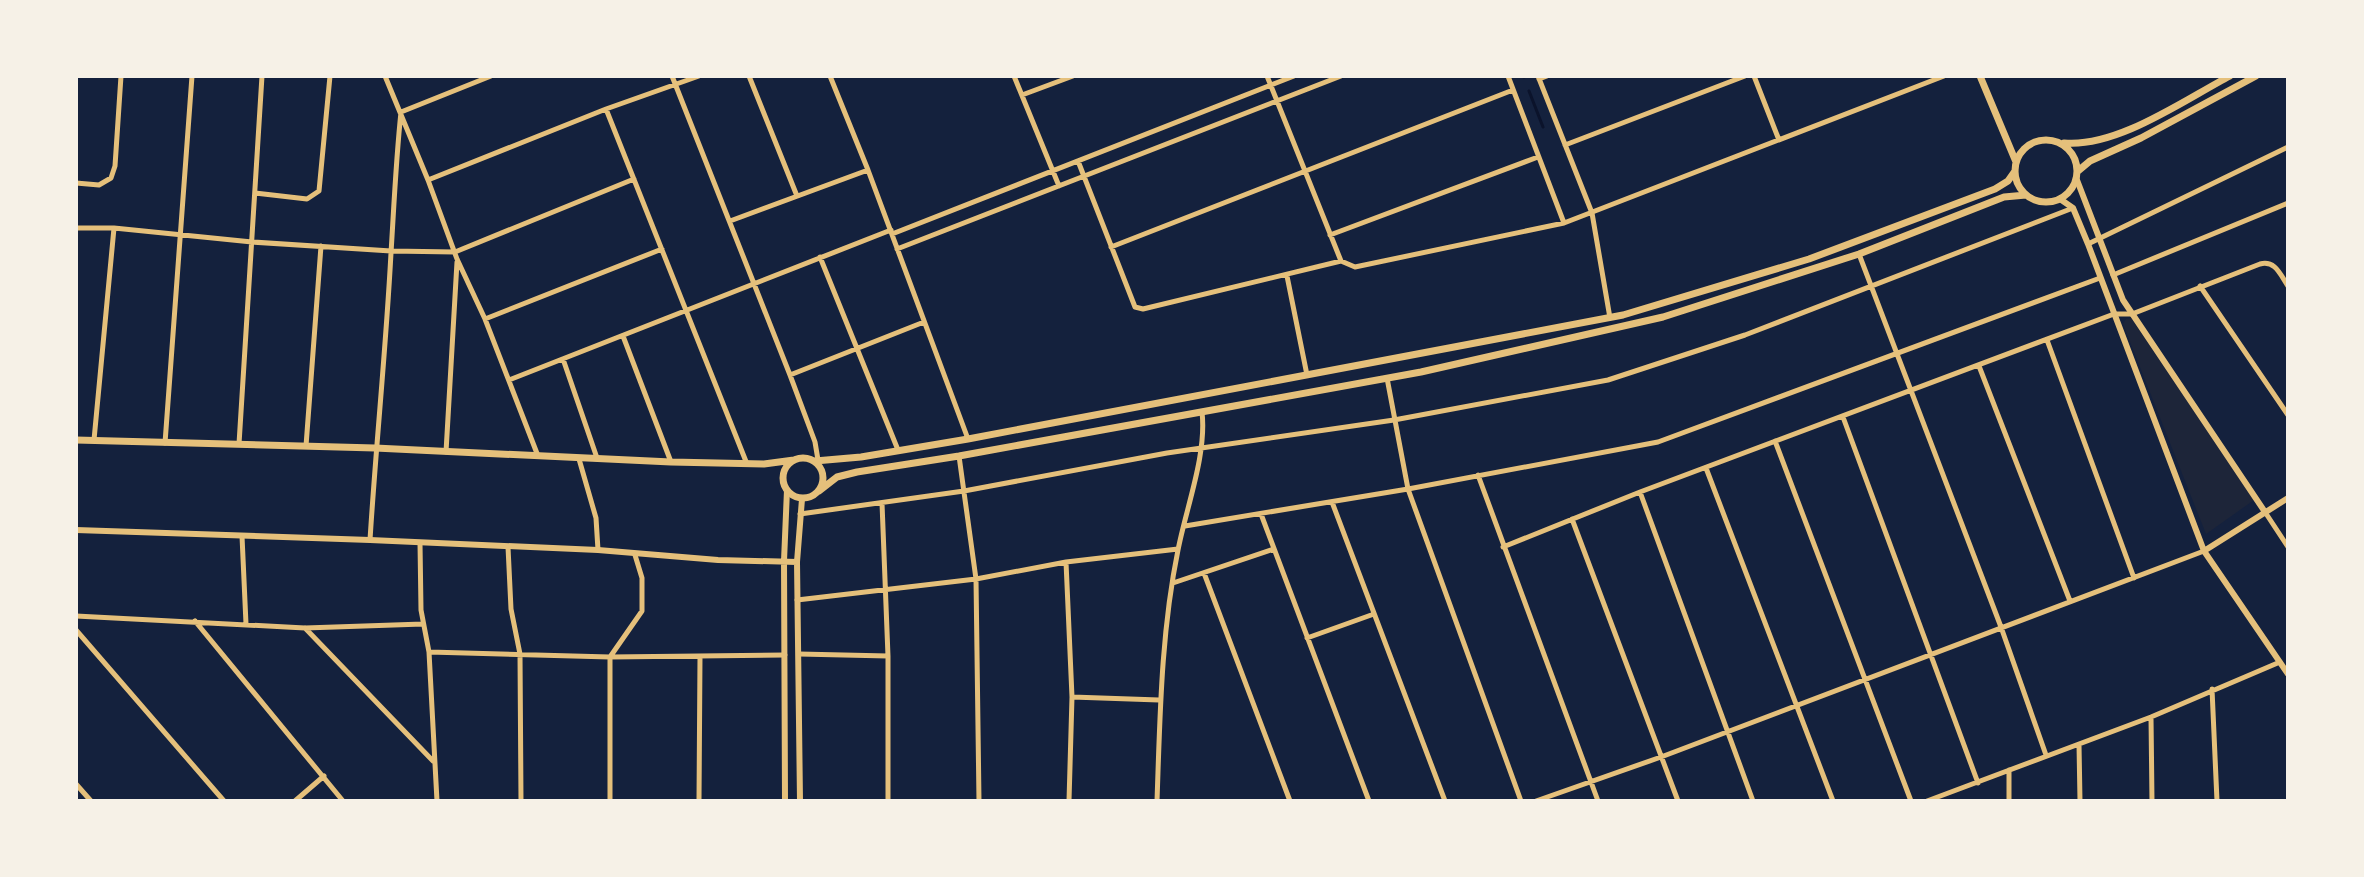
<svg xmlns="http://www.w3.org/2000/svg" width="2364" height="877" font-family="'Alegreya Sans',sans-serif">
	<rect width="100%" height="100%" fill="#14213d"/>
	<path fill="#1d2539" d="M 2131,318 L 2254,500 L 2206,534 L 2123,324 L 2126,319 Z"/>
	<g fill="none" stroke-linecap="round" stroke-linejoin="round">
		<path stroke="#0b132b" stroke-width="3" d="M 1524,76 L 1524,77
			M 1529,91 L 1543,127"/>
		<path stroke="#e5c07b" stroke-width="5" d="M 385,76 L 428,180 L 457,259 L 485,319 L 538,456
			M 672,76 L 790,375 L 815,442 L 819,466
			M 749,76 L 797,196
			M 830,76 L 868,170 L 968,439
			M 1014,76 L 1059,186
			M 1267,76 L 1341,261 L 1355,267 L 1564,223 L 1944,76
			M 1508,76 L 1564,223
			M 1538,76 L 1592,213 L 1610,318
			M 1754,76 L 1779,140
			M 1539,79 L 1547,76
			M 1022,95 L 1073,76
			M 606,109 L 747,464
			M 401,112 L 491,76
			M 1565,145 L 1745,76
			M 1078,161 L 1135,307 L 1143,309 L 1341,261
			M 428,180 L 606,109 L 699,76
			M 76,183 L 99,185 L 111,178 L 115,166 L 121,76
			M 255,193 L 307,199 L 319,191 L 330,76
			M 730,221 L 868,170
			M 76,228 L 114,228 L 252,242 L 391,251 L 455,252 L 634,179
			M 892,234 L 1294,76
			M 1330,235 L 1538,157
			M 2088,244 L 2288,147
			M 1111,247 L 1513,90
			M 897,249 L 1341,76
			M 1859,254 L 2001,627 L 2046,755
			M 820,257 L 898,450
			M 2113,275 L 2288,203
			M 1287,276 L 1307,375
			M 2200,286 L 2288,415
			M 485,319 L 662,249
			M 623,336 L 671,462
			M 2047,340 L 2134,578
			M 563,359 L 597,458
			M 1979,366 L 2070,601
			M 790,375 L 924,322
			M 1387,378 L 1408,489 L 1521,801
			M 509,380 L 891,230
			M 1843,417 L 1978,783
			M 94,440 L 114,228
			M 1775,441 L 1911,801
			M 165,443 L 192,76
			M 239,444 L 262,76
			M 306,446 L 321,246
			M 446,452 L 457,262
			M 959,456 L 976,579 L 979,801
			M 579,459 L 596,518 L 598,550
			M 1706,468 L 1833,801
			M 1478,475 L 1598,801
			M 1640,492 L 1753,801
			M 1332,502 L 1445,801
			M 882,503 L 888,656 L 888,801
			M 2265,512 L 2288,547
			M 800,514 L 964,491 L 1167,453 L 1394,420 L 1608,380 L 1745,335 L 2073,208
			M 1261,514 L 1369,801
			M 1572,519 L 1678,801
			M 1185,526 L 1408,489 L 1658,442 L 2100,278
			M 242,536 L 246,624
			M 370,540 C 376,444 386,348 391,253 C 394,205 396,159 401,112
			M 420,543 L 421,610 L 429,652 L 437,801
			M 508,547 L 511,609 L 520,654 L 521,801
			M 1503,547 L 1640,492 L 2114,314 L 2132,314 L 2260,264 C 2275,260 2280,274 2288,286
			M 1066,562 L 1072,697 L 1069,801
			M 1204,573 L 1290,801
			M 1173,583 L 1274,549
			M 797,600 L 976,579 L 1066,562 L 1178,549
			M 76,616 L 305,628 L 423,624
			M 195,621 L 343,801
			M 305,628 L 433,761
			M 76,630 L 224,801
			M 1307,638 L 1374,614
			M 429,652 L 610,657 L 785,655
			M 799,654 L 888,656
			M 2212,689 L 2217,801
			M 1072,697 L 1159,700
			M 2151,717 L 2152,801
			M 2079,744 L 2080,801
			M 76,784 L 91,801
			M 295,801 L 324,776
			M 610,801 L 610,657 L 642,611 L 642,578 L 635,555
			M 699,801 L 700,657
			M 1157,801 C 1160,717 1161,633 1178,550 C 1186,508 1207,455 1202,412
			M 1536,801 L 1661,757 L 2204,551
			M 1927,801 L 2151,717 L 2280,662
			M 2009,801 L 2009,770"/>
		<path stroke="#e5c07b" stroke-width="6" d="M 2077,180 L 2123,300 L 2265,512
			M 2060,199 L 2073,208 L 2088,244 L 2204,551 L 2288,674
			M 76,530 L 370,540 L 598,550 L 718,560 L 797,562
			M 2204,551 L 2288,498
			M 785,801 L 784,561 L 787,490
			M 800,801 L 797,562 L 802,499"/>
		<path stroke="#e5c07b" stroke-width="7" d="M 1980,76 L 2016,162
			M2015 171a31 31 0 1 1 62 0a31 31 0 1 1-62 0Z
			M 2064,143 C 2117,148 2184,100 2230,76
			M 2078,171 L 2090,161 L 2141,138 L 2256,76
			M 76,440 L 375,448 L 671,462 L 764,464 L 794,460
			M783 478a20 20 0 1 1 40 0a20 20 0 1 1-40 0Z
			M 815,461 L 861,457 L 968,439 L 1623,315 L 1809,259 L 1995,189 L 2008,181 L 2015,171
			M 819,491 L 837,477 L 857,472 L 959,456 L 1421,372 L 1663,317 L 1859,254 L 2004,197 L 2026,195"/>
	</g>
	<rect width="2364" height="877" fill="none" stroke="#f6f1e7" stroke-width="156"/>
</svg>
